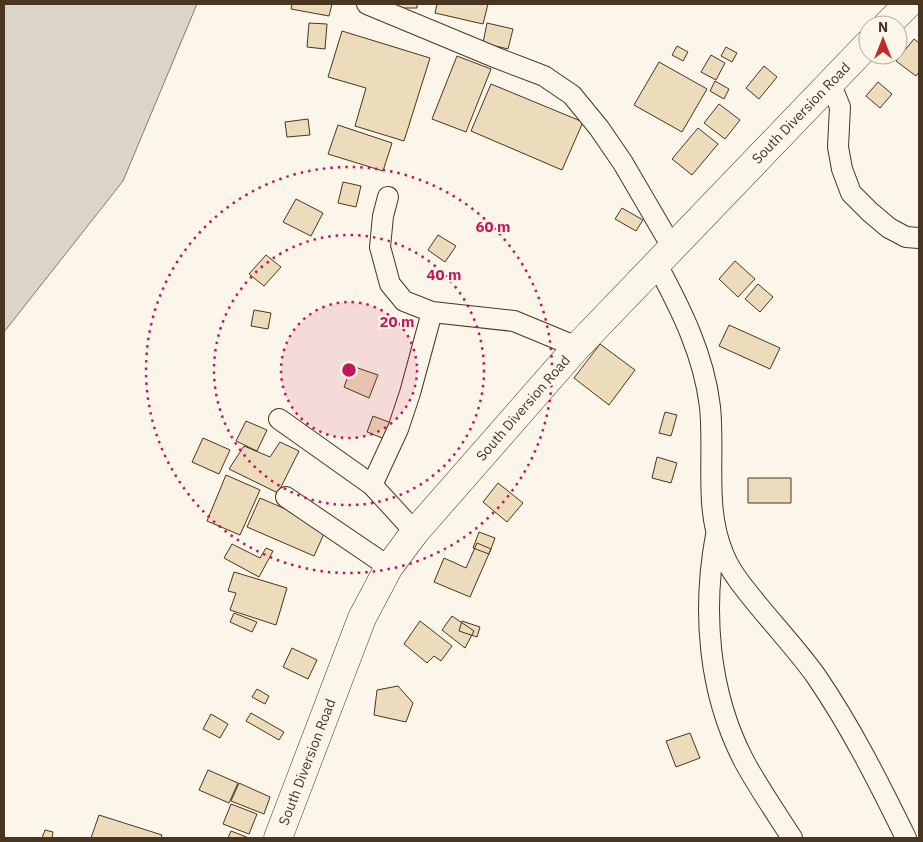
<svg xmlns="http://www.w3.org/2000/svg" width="923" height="842" font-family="'IBM Plex Sans',sans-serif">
	<rect width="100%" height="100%" fill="#fbf6e9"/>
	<path fill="#dcd4c6" stroke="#887966" d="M 4,4 L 197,4 L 123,181 L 4,332 Z"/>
	<path fill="#ecdcbc" stroke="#4a3520" d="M 292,4 L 332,4 L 329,16 L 291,9 Z
		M 393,4 L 417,4 L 417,8 L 393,8 Z
		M 437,4 L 488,4 L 483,24 L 435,13 Z
		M 309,23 L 327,24 L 325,49 L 307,47 Z
		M 487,23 L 513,29 L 508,49 L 483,43 Z
		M 342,31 L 430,58 L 404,141 L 355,126 L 366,88 L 328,77 Z
		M 914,39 L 919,43 L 919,72 L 916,76 L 896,61 Z
		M 677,46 L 688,52 L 683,61 L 672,55 Z
		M 726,47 L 737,53 L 732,62 L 721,56 Z
		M 711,55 L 725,63 L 716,80 L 701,72 Z
		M 457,56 L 491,69 L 466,132 L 432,119 Z
		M 659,62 L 707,89 L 682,132 L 634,105 Z
		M 764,66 L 777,77 L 759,99 L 746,88 Z
		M 715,81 L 729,89 L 724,99 L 710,91 Z
		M 878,82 L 892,94 L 880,108 L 866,96 Z
		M 491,84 L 583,122 L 562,170 L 471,131 Z
		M 719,104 L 740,120 L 725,139 L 704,123 Z
		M 308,119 L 310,135 L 287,137 L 285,122 Z
		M 338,125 L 392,143 L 383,171 L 328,154 Z
		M 698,128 L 718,144 L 692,175 L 672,159 Z
		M 343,182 L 361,186 L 356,207 L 338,203 Z
		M 296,199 L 323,213 L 311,236 L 283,222 Z
		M 622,208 L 643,220 L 636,231 L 615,219 Z
		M 438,235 L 456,246 L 445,262 L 428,250 Z
		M 266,255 L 281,267 L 264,286 L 249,274 Z
		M 735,261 L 755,279 L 738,297 L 719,279 Z
		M 758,284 L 773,297 L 760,312 L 745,299 Z
		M 254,310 L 271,313 L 268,329 L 251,326 Z
		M 729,325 L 780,348 L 770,369 L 719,346 Z
		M 600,344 L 635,370 L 609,405 L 574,378 Z
		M 352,366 L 378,375 L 369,398 L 344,387 Z
		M 665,412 L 677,415 L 671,436 L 659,433 Z
		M 373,416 L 402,427 L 395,443 L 367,432 Z
		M 246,421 L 267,430 L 257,451 L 236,441 Z
		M 203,438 L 230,450 L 219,474 L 192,462 Z
		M 280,442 L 299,451 L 278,493 L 229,469 L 244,446 L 270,457 Z
		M 657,457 L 677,463 L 671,483 L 652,478 Z
		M 226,475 L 260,490 L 240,535 L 207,521 Z
		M 748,478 L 791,478 L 791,503 L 748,503 Z
		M 498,483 L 523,503 L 507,522 L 483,502 Z
		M 260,498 L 327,527 L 314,556 L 247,527 Z
		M 479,532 L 495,538 L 489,554 L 473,548 Z
		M 477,543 L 491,549 L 470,597 L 434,582 L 444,558 L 466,568 Z
		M 232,544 L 260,558 L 266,548 L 273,551 L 259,577 L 224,558 Z
		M 234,572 L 287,588 L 276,625 L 230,610 L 236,593 L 228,591 Z
		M 234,613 L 257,622 L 252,632 L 230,622 Z
		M 452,616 L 474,631 L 465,648 L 442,630 Z
		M 420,621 L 452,646 L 441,661 L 434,656 L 427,663 L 404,644 Z
		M 462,621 L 480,627 L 477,637 L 459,631 Z
		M 292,648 L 317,660 L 308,679 L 283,667 Z
		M 398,686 L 413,703 L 406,722 L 374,715 L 377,690 Z
		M 257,689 L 269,696 L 265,704 L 252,697 Z
		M 251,713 L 284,732 L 279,740 L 246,721 Z
		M 211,714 L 228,724 L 220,738 L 203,729 Z
		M 690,733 L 700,758 L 676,767 L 666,741 Z
		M 208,770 L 238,783 L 229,803 L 199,790 Z
		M 239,783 L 270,797 L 264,814 L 231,801 Z
		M 231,804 L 257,814 L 249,834 L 223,824 Z
		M 99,815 L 162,835 L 161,838 L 91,838 Z
		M 45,830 L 53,832 L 52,838 L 42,838 Z
		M 231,831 L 249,838 L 228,838 Z"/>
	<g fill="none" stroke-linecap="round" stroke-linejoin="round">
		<defs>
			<path id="minor" d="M 367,4 L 497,58 L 544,76 L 572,95 L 599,128 L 623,163 L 672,247
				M 830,82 L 840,107 L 838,147 L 842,169 L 851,193 L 870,212 L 889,228 L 906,237 L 919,238
				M 388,197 L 383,216 L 380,247 L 390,284 L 404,301 L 432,312 L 514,321 L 577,347
				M 656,263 C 681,309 704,355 710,407 C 715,456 704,507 723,553 C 729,569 739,582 749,594 C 771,622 796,648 816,676 C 851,727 879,783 906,838
				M 279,419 L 372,485 L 415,532
				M 372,485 L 398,429 L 410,393 L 432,312
				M 286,497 L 389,567
				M 716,535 C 702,610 708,692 744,761 C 758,787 776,813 792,838"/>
			<path id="secondary" d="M 887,25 L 908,4
				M 278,838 L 362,618 L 389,567 L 415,532 L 577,347 L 868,44"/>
		</defs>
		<use href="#minor" stroke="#4a3520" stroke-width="22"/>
		<use href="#secondary" stroke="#4a3520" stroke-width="29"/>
		<use href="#minor" stroke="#fbf6e9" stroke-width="20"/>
		<use href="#secondary" stroke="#fbf6e9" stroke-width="28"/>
	</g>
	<circle cx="349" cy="370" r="68" fill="#c2185b" fill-opacity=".12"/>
	<g fill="none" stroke="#c2185b" stroke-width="2.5" stroke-dasharray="2.5 5">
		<circle cx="349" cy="370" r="68"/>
		<circle cx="349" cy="370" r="135"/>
		<circle cx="349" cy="370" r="203"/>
	</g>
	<g text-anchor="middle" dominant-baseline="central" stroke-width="4" stroke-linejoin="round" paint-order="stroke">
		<g font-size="14" fill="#4a3520" stroke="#fbf6e9">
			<text transform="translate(801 113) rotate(-46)">South Diversion Road</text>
			<text transform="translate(523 408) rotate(-49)">South Diversion Road</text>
			<text transform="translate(307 762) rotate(-69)">South Diversion Road</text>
		</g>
	</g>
	<circle cx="349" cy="370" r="8" fill="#c2185b" stroke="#fbf6e9" stroke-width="2.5"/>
	<g font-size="15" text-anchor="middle" font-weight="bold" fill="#c2185b" stroke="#fbf6e9" stroke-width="4" stroke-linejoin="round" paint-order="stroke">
		<text x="493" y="232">60 m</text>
		<text x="444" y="280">40 m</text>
		<text x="397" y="327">20 m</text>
	</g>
	<rect width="923" height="842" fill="none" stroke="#4a3520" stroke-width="10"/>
	<g transform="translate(883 40)"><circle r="24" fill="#fbf6e9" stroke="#b4a999"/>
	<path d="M0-4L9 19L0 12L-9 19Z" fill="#c62828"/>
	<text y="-8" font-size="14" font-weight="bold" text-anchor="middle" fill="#4a3520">N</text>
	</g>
</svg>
